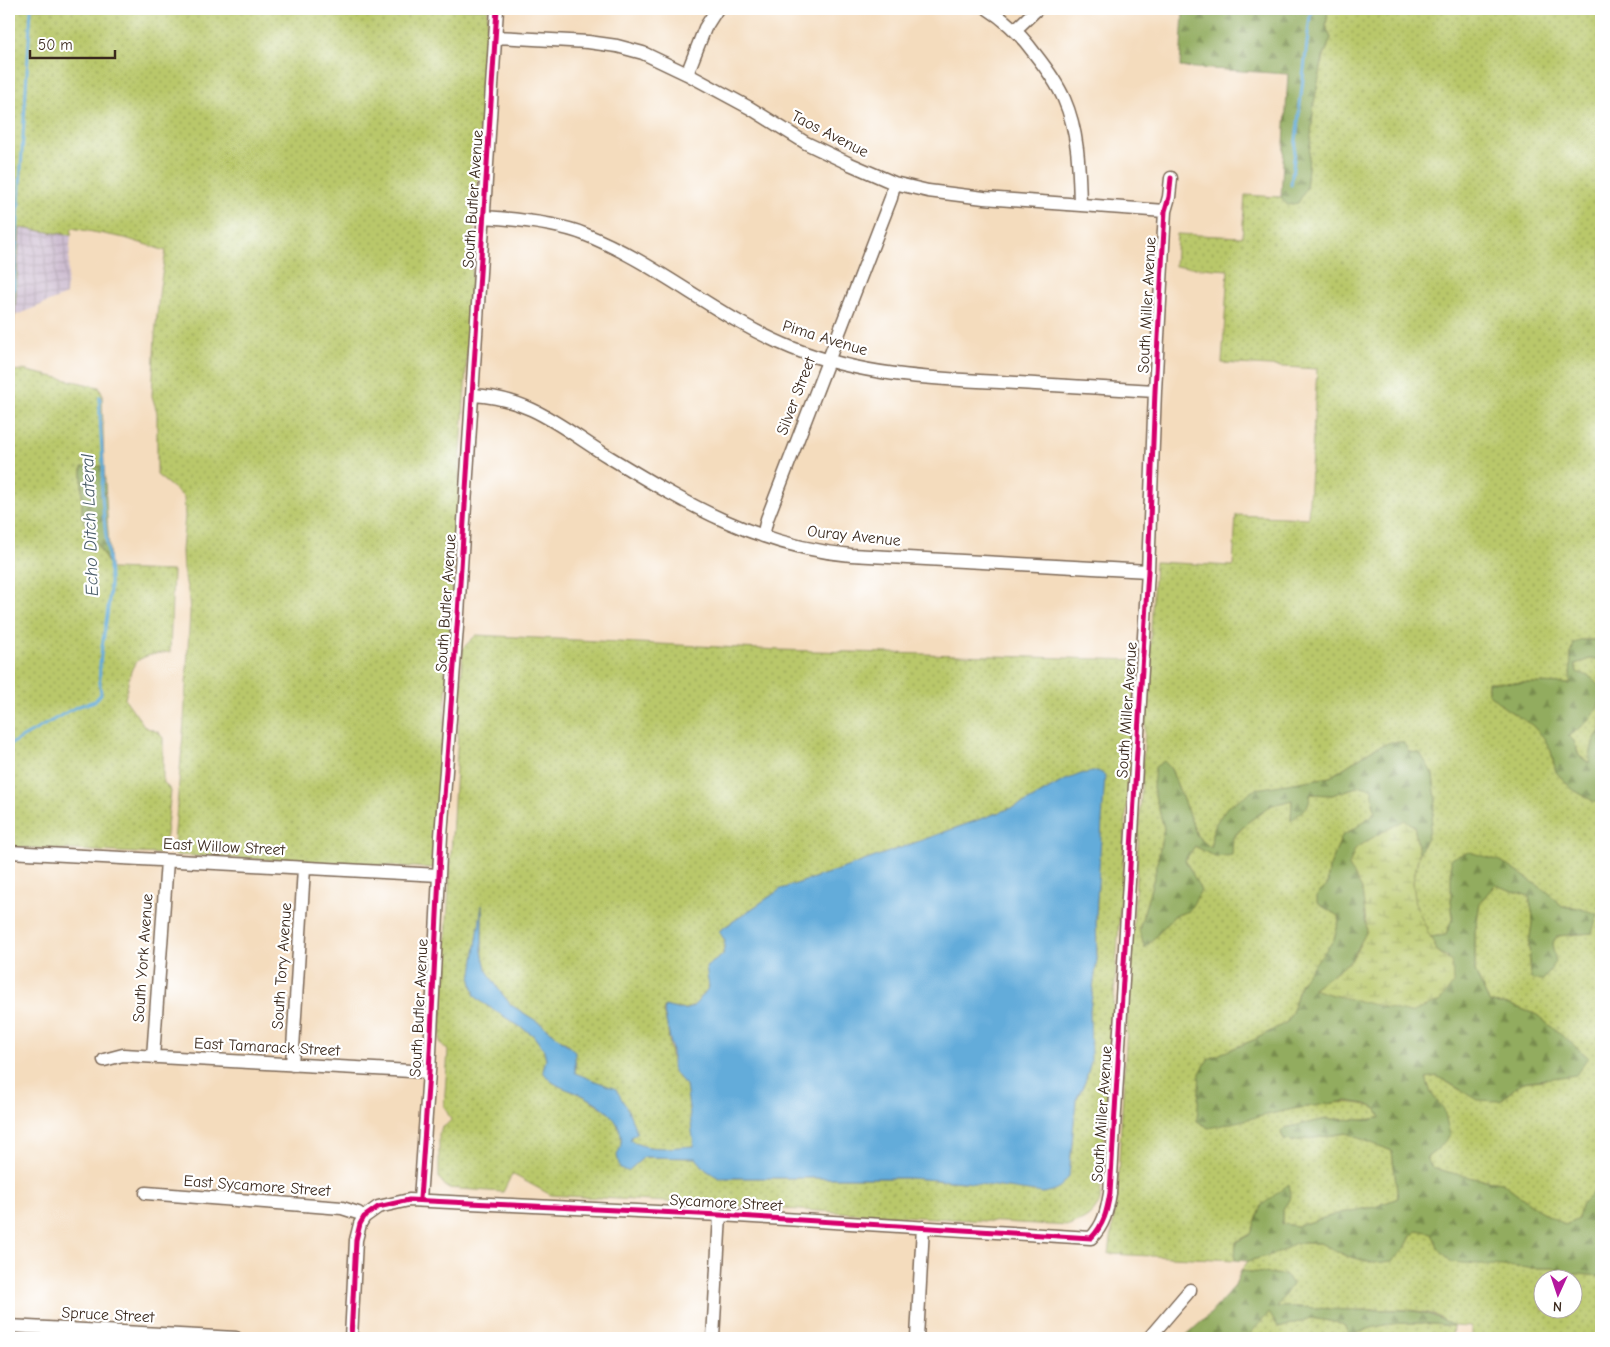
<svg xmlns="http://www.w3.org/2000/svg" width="1610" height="1347" font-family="'Comic Neue',sans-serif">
	<defs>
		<pattern id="industrial-grid" width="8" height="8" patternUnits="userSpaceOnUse" patternTransform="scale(1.25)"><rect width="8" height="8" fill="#cebed1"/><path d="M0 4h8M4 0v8" fill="none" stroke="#b2a3b3"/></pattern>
		<pattern id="grass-dots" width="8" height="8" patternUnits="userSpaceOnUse" patternTransform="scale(1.25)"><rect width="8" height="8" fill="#b9c86a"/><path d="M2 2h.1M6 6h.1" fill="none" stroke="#98a357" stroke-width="1.8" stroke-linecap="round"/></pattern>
		<pattern id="forest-firs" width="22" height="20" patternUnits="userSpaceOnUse" patternTransform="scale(1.25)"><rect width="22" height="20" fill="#92ac5e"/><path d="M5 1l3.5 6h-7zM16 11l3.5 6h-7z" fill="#788c4d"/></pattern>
		<pattern id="wetland-marsh" width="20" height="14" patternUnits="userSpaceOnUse" patternTransform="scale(1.25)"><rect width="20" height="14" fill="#b9c86a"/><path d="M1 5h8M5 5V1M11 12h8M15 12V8" fill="none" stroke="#98a357"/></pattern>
	</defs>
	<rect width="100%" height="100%" fill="#fff"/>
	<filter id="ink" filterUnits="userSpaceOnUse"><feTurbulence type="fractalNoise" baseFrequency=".02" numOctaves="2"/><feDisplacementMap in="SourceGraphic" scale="10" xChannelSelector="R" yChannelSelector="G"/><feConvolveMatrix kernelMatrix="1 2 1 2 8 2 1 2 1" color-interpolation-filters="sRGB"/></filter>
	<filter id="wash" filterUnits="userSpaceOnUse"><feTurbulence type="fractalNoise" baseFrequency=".0096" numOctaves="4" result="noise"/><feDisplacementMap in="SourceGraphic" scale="20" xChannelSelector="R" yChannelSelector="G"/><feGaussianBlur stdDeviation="1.12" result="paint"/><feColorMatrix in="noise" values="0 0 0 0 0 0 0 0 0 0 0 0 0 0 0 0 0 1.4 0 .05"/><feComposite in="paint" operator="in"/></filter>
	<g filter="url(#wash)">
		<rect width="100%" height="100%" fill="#f4dcbd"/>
		<path fill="url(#industrial-grid)" d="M 20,228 L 71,235 L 66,295 L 14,316 Z"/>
		<path fill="url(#grass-dots)" stroke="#7a7944" fill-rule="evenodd" d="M 9,9 L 488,9 L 436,862 L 433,868 L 175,855 L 172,850 L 174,843 L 184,722 L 190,612 L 188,591 L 183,570 L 182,551 L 185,516 L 184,497 L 157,475 L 157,412 L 152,396 L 155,335 L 160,286 L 166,251 L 125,238 L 72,228 L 71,235 L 20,228 L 12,360 L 9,361 Z
			M 1328,9 L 1601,9 L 1601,640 L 1583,640 L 1571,654 L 1571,684 L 1488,682 L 1488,693 L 1505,708 L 1532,725 L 1544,738 L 1551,751 L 1556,772 L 1572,789 L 1595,802 L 1601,802 L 1601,1189 L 1598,1188 L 1578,1219 L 1565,1225 L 1537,1209 L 1502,1182 L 1477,1179 L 1448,1172 L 1432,1167 L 1426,1158 L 1438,1149 L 1444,1110 L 1431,1093 L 1426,1078 L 1437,1076 L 1460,1090 L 1500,1101 L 1522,1082 L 1544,1080 L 1588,1058 L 1537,1015 L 1511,1005 L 1490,1003 L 1475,972 L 1475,932 L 1480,902 L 1495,885 L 1529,896 L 1533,916 L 1529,944 L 1531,979 L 1557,936 L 1592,933 L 1574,907 L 1562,907 L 1549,893 L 1501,861 L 1451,900 L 1453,917 L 1446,935 L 1430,937 L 1416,906 L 1413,882 L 1419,854 L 1429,832 L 1436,801 L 1433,775 L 1420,754 L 1373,749 L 1330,777 L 1256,790 L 1216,823 L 1212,834 L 1211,849 L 1197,836 L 1171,769 L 1153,788 L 1164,828 L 1155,874 L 1139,929 L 1145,948 L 1174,916 L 1189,911 L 1191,871 L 1185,860 L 1195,846 L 1215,857 L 1248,822 L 1272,805 L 1292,799 L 1291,820 L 1311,794 L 1332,795 L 1360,786 L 1372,788 L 1375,813 L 1357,827 L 1342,836 L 1329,869 L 1327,886 L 1318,903 L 1340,917 L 1334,940 L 1300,984 L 1293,1010 L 1287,1022 L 1256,1039 L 1229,1050 L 1198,1109 L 1197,1121 C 1220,1119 1243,1118 1266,1114 C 1300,1109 1345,1094 1377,1109 L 1381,1118 L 1365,1120 L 1327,1119 L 1285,1128 L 1281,1133 L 1284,1140 L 1294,1141 L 1346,1133 L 1392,1151 L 1398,1198 L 1375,1207 L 1340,1213 L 1298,1226 L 1282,1224 L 1282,1212 L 1291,1196 L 1262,1205 L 1251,1234 L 1236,1242 L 1235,1260 L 1109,1254 L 1117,1193 L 1155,562 L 1233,566 L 1236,515 L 1308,518 L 1317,369 L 1222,363 L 1228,270 L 1175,266 L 1177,234 L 1242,237 L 1245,195 L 1281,197 L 1288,204 L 1306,189 C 1311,139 1311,85 1331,38 L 1326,27 Z
			M 23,370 L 99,387 L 102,394 L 104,466 L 82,468 L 82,517 L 111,569 L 173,571 L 170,652 C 130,656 132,663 125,699 L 145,727 L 158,732 L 163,738 L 163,781 L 171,791 L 165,842 L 159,854 L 9,847 L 9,410 L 11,371 Z
			M 476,635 L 780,650 L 1137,660 L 1100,1201 C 1092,1217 1085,1220 1069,1226 L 551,1195 L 512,1174 L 503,1192 L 447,1188 L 439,1178 L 439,1134 L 442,1127 L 445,1126 L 451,1120 L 444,1106 L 448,1051 L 440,1042 L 463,648 ZM 1063,781 L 1098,885 L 1096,915 L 1097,960 L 1090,1010 L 1085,1082 L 1076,1100 L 1069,1176 L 965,1182 L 909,1178 L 719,1178 L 706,1170 L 696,1158 L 644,1157 L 628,1171 L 621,1147 L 621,1132 L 613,1115 L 586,1097 L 557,1085 L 543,1071 L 546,1059 L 544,1050 L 533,1035 L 483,1003 L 475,996 L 471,980 L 482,910 L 482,951 L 486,969 L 499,990 L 511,1005 L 541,1024 L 554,1035 L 568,1044 L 576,1063 L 575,1073 L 589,1079 L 631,1136 L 630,1140 C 647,1152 675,1147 695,1146 L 686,1085 L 673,1071 L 667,1025 L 663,1012 L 665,1006 C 692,1014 693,1007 709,987 L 707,967 L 723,955 L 725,941 L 720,930 L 781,889 L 853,865 L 1025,803 Z
			M 1590,659 L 1601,659 L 1601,693 L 1596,681 L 1577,673 L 1575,664 Z
			M 1601,698 L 1601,730 C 1592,739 1591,751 1590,763 L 1579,756 L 1574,742 L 1568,736 L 1591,718 Z
			M 1418,1230 L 1432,1232 L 1438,1247 L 1530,1268 L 1553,1268 L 1568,1273 L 1601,1276 L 1601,1338 L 1499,1338 L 1471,1337 L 1471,1327 L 1453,1326 L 1452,1338 L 1246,1338 L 1269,1312 L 1279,1328 L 1311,1318 L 1335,1322 L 1344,1325 L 1350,1337 C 1382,1319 1416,1322 1451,1326 C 1447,1323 1443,1319 1439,1317 C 1413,1305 1377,1311 1350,1310 C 1325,1310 1301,1306 1276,1307 L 1292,1284 L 1285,1275 L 1241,1271 L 1248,1261 L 1278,1253 L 1295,1243 L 1320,1243 L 1347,1256 L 1405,1248 L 1411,1236 ZM 1542,1280 L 1572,1280 L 1572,1310 L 1542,1310 Z"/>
		<path fill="url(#forest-firs)" stroke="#666b3e" d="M 1181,9 L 1328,9 L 1326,27 L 1331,38 L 1323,58 L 1314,103 L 1306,189 L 1298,203 L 1287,205 L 1281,197 L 1288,74 L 1180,67 L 1183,12 Z
			M 104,466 L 110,566 L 82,517 L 82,467 Z
			M 1583,640 L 1601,640 L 1601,659 L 1590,659 L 1575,664 L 1577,673 C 1604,676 1607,701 1590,719 C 1584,726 1575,731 1568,736 L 1574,741 L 1579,756 L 1589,763 C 1591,751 1592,739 1601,730 L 1601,756 L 1598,765 L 1601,771 L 1601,802 L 1595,802 L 1572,789 L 1556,772 L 1551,751 L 1544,738 L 1532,725 L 1505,708 L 1488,693 L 1488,682 L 1570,684 L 1571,654 L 1574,643 Z
			M 1391,742 L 1403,742 L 1409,752 L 1420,753 L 1433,775 L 1436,801 L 1429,832 L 1419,854 L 1414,826 L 1405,821 L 1377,835 L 1355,849 L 1349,866 L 1362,889 L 1367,931 L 1351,961 L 1313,988 L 1333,995 L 1363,1001 L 1449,958 L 1437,951 L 1430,937 L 1446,935 L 1453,917 L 1451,900 L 1451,858 L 1469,852 L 1501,861 L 1549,893 L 1562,907 L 1574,907 L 1598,914 L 1592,933 L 1557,936 L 1552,944 L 1556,962 L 1543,980 L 1531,979 L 1529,944 L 1533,916 L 1529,896 L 1495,885 L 1480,902 L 1475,932 L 1475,972 L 1490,1003 L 1511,1005 L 1537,1015 L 1588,1057 L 1576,1075 L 1522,1082 L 1500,1101 L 1478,1100 L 1437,1076 L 1426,1078 L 1431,1093 L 1444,1110 L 1450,1135 L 1438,1149 L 1426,1158 L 1432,1167 L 1448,1172 L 1477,1179 L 1502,1182 L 1537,1209 L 1565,1225 L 1578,1219 L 1581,1205 L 1598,1187 L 1601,1189 L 1601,1276 L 1568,1273 L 1553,1268 L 1530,1268 L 1451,1262 L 1438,1247 L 1432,1233 L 1418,1230 L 1411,1236 L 1405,1248 L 1392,1261 L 1373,1263 L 1347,1256 L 1320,1243 L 1295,1243 L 1278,1253 L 1248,1261 L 1235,1260 L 1236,1242 L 1251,1234 L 1262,1205 L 1289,1184 L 1291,1196 L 1282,1212 L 1282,1224 L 1298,1226 L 1340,1213 L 1375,1207 L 1398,1198 L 1392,1151 L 1346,1133 L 1294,1141 L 1284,1140 L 1281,1132 L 1285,1128 L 1327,1119 L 1365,1120 L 1381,1118 L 1377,1109 L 1366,1104 L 1347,1101 L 1293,1109 L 1209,1128 L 1197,1121 L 1200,1073 L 1208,1059 L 1256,1039 L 1287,1022 L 1293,1010 L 1300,985 L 1308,972 L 1334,940 L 1340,917 L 1317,903 L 1317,895 L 1327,886 L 1329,869 L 1342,836 L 1357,827 L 1375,813 L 1372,788 L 1360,786 L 1332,795 L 1311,794 L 1308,805 L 1291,821 L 1292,800 L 1272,805 L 1248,822 L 1233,837 L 1232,855 L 1215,857 L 1195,846 L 1185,860 L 1201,890 L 1189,911 L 1174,916 L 1145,948 L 1139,930 L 1155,874 L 1164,828 L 1153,788 L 1155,767 L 1164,761 L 1171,769 L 1197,836 L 1211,848 L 1212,834 L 1216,823 L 1227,807 L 1256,789 L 1330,777 L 1373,749 Z
			M 1241,1271 L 1285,1275 L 1292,1284 L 1277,1307 C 1301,1306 1325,1309 1349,1310 C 1387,1312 1419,1303 1453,1326 C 1417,1322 1382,1319 1350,1337 L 1344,1325 L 1335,1322 L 1311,1318 L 1279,1328 L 1269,1313 L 1246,1338 L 1183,1338 L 1210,1314 L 1234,1287 Z"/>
		<path fill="url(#wetland-marsh)" stroke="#7a7944" d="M 1405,820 L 1414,826 L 1419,854 L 1413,882 L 1416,906 L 1437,951 L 1452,962 L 1453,984 L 1439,1002 L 1410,1013 L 1333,995 L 1312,989 L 1351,961 L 1367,931 L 1362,889 L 1349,866 L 1355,849 L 1377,835 Z"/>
		<path fill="#63acda" stroke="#4f6b7c" d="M 1098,771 L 1105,775 L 1096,915 L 1097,960 L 1090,1010 L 1091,1061 L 1085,1082 L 1076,1100 L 1069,1176 C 1062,1187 1056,1191 1043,1193 L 965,1182 L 909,1178 L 719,1178 L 706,1170 L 696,1158 L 644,1157 L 628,1171 L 620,1169 L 617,1155 C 631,1129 608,1108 586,1097 C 571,1089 552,1088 543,1071 L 546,1059 L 544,1050 L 533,1035 L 483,1003 L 475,996 L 471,980 L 482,905 L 482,951 L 486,969 L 499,990 L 511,1005 L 541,1024 L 575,1051 L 575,1073 L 616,1089 L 628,1110 L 637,1133 L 632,1136 L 630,1140 C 647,1152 675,1147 694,1146 L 686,1085 L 673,1071 C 673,1056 671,1041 667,1026 C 666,1018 663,1014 665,1006 C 692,1014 693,1008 709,987 L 706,967 L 723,955 L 725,941 L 719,931 L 781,889 L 853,865 L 1025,803 L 1063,781 L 1081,774 Z"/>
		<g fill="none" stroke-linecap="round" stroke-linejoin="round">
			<path stroke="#63acda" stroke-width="3" d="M 1291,185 L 1310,16 L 1314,9
				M 9,326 L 12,312 L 31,9
				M 9,745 L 76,707 L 95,701 L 101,694 C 95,655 111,618 110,580 C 109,551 103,522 102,492 C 101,484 104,475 103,466 C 102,443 99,420 100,397"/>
		</g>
	</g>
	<g filter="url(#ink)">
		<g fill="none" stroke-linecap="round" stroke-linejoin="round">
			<defs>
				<path id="minor" d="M 988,9 C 1007,21 1022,36 1035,54 C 1046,68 1057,83 1064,99 C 1079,133 1079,170 1080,205
					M 1015,30 L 1037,9
					M 496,37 L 588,42 L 617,46 L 643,53 L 687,74 L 750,108 L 806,143 L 850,164 L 894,183 L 928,191 L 984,198 L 1165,211
					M 687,74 L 705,28 L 717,9
					M 484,217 C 514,219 557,223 584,234 C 658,263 719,319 792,348 C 858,375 931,379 1000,382 C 1052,385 1103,388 1155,391
					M 473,395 C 531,398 562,428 609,457 C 686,504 759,547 851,555 L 1148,571
					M 763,536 L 767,519 L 891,198 L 894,183
					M 9,852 L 439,875
					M 153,1057 L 167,861
					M 104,1060 L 123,1055 L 429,1072
					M 292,1065 L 304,868
					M 146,1193 L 342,1208 L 358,1213 L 364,1217
					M 420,1199 L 429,1072 L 441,836 L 458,614 L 497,9
					M 9,1326 L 236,1338
					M 351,1338 L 356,1240 L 360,1224 L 364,1217 L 378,1207 L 409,1200 L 720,1215 L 1091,1238 C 1104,1225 1107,1211 1110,1193 L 1148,571 L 1155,391 L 1165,211 L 1169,197 L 1171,178
					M 713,1338 L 720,1215
					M 917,1338 L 923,1227
					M 1149,1338 L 1190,1290"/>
			</defs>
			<use href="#minor" stroke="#7c6856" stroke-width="15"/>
			<use href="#minor" stroke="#fff" stroke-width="12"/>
			<defs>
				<path id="cycleway" d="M 420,1199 L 429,1072 L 441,836 L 458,614 L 497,9
					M 351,1338 L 356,1240 L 360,1224 L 364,1217 L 378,1207 L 409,1200 L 720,1215 L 1091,1238 C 1104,1225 1107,1211 1110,1193 L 1148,571 L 1155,391 L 1165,211 L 1169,197 L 1171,178"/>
			</defs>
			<use href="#cycleway" stroke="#fff" stroke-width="8"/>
			<use href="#cycleway" stroke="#d6006c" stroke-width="5"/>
		</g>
	</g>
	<g text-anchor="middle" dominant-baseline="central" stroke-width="4.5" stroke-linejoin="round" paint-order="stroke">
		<g font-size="16" fill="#3b2a1e" stroke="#fff">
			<text transform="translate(830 134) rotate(27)">Taos Avenue</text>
			<text transform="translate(473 199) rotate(-86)">South Butler Avenue</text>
			<text transform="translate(1147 305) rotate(-87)">South Miller Avenue</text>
			<text transform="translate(825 338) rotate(17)">Pima Avenue</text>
			<text transform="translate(796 396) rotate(-69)">Silver Street</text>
			<text transform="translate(854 536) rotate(6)">Ouray Avenue</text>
			<text transform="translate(446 603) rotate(-86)">South Butler Avenue</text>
			<text transform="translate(1127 710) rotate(-86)">South Miller Avenue</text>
			<text transform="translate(224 847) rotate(3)">East Willow Street</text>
			<text transform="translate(143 958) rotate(-86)">South York Avenue</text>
			<text transform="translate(282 966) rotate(-86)">South Tory Avenue</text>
			<text transform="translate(419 1008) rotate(-87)">South Butler Avenue</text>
			<text transform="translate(267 1047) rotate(3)">East Tamarack Street</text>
			<text transform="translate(1102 1114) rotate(-86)">South Miller Avenue</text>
			<text transform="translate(257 1186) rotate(4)">East Sycamore Street</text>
			<text transform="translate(726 1203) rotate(3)">Sycamore Street</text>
			<text transform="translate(108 1315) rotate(3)">Spruce Street</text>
		</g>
		<g font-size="18" font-style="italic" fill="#4b5e69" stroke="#fff">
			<text transform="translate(90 525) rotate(-92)">Echo Ditch Lateral</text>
		</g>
	</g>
	<rect width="1610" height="1347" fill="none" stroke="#fff" stroke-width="30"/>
	<g transform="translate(1558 1294) rotate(183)"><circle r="24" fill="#ffffff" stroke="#b1aaa5"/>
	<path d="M0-4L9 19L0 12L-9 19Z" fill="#b5179e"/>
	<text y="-8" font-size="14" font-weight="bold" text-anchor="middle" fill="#3b2a1e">N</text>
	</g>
	<path d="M30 50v8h85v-8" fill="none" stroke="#3b2a1e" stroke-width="2.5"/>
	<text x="38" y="50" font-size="15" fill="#3b2a1e" stroke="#ffffff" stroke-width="4" paint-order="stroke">50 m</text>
</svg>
